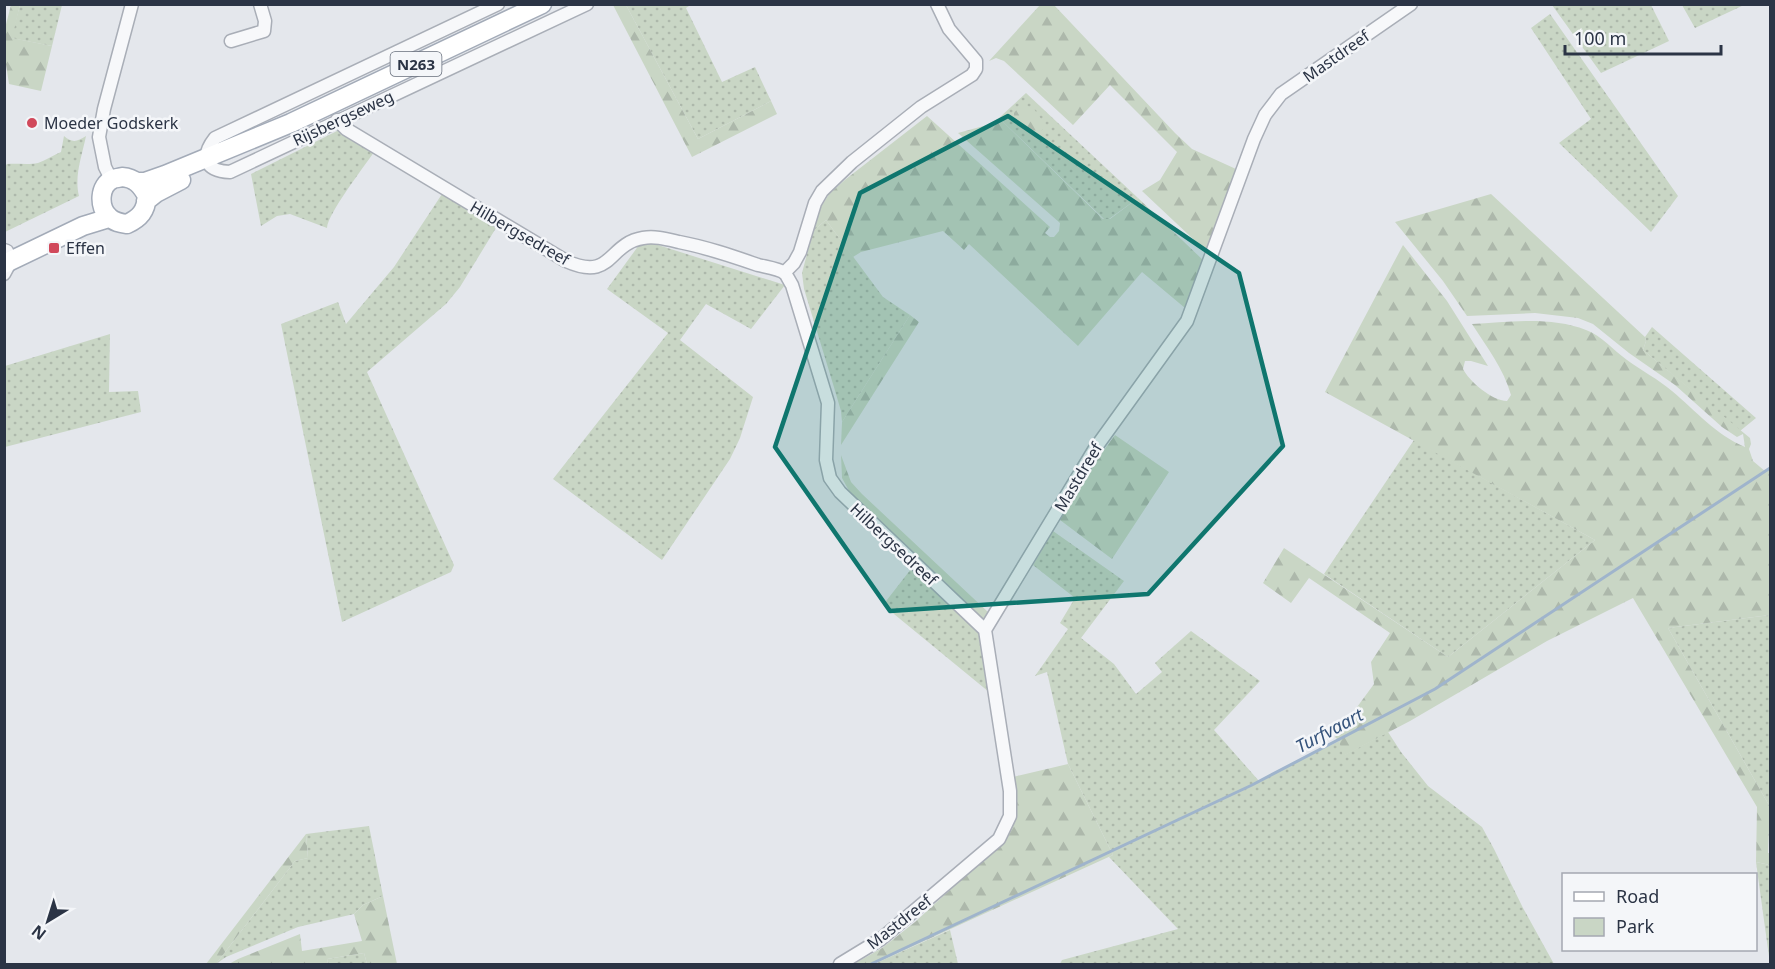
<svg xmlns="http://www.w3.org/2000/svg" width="1775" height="969" font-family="'Noto Sans',sans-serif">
	<defs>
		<pattern id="green-dots" width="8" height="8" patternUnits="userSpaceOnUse" patternTransform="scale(1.5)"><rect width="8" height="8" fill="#c9d6c5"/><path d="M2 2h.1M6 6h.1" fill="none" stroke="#adb8ab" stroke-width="1.8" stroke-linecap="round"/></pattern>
		<pattern id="forest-firs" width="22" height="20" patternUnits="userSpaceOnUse" patternTransform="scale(1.5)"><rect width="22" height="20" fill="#c9d6c5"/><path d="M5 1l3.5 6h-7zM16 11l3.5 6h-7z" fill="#adb8ab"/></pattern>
	</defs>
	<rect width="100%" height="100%" fill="#e4e7ec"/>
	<path fill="url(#green-dots)" d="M 20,5 L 62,5 L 52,46 L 11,38 Z
		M 626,5 L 688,5 L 689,6 L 686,8 L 722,82 L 755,67 L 771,101 L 698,139 Z
		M 1552,5 L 1651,5 L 1669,41 L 1601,73 Z
		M 1682,5 L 1744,5 L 1695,28 Z
		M 1550,14 L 1678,196 L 1651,232 L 1559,143 L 1591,119 L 1531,28 Z
		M 1026,93 L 1138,198 L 1109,219 L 1104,219 L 999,118 Z
		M 339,130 L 374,152 C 364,167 328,213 327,228 L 290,214 L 277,216 L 261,226 L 251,174 Z
		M 64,136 C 72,143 77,142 86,136 C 82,156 74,176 79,196 L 5,232 L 5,166 L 7,164 C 17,163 28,165 38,163 C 46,160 54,155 61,152 Z
		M 442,194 L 496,228 L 460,287 L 446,304 L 367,372 L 454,565 L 451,572 L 342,622 L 281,324 L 338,302 L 346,324 L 394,267 Z
		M 826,220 L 883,297 L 910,315 L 842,422 L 841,411 L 833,384 L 804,289 L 802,273 L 813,231 Z
		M 646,243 L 658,245 L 785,285 L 751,329 L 706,304 L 680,340 L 753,397 L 740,438 L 730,459 L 662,560 L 553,479 L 668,333 L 607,289 L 639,245 Z
		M 1652,327 L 1756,418 L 1740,431 L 1643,350 L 1646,341 L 1645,337 Z
		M 110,334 L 109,392 L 138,391 L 141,412 L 5,447 L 5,366 Z
		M 1414,440 L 1595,540 L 1448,657 L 1324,574 Z
		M 1053,531 L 1124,581 L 1081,638 L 1114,664 L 1136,694 L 1162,672 L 1155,663 L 1191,631 L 1260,681 L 1214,730 L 1259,781 L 1339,741 L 1344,755 L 1388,732 L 1401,752 L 1428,786 L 1482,827 L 1494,849 L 1523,908 L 1554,964 L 1060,964 L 1062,960 L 1178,929 L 1109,857 L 1113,855 L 1068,764 L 1047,672 L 1035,676 L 1068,629 L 1060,623 L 1075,598 L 1033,565 Z
		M 911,569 L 979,633 L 989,692 L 883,605 Z
		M 1770,615 L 1770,807 L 1668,628 Z
		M 369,826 L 383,896 L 363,905 L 354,914 L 298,927 L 226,957 L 216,964 L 295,861 L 308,858 L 306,834 Z
		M 1756,862 L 1770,865 L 1770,964 Z
		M 950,930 L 958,964 L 874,964 Z
		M 364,953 L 367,964 L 328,964 L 327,959 Z"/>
	<path fill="url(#forest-firs)" d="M 11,5 L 20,5 L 12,38 L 52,46 L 41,91 L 9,84 L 5,58 L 4,32 Z
		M 613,5 L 626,5 L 698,139 L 771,101 L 777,114 L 692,157 Z
		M 1040,5 L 1054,5 L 1175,133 L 1192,149 L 1236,169 L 1208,253 L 1142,191 L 1160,180 L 1177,152 L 1110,85 L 1073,125 L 1004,61 L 996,58 L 989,61 Z
		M 1027,106 L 1034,109 L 1044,123 L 1044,128 L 1041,131 L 1032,131 L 1014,120 L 1014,113 L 1018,108 Z
		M 927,116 L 1050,227 L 1045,233 L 1050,237 L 1054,237 L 1059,231 L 1060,223 L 958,133 L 987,125 L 999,118 L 1103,219 L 1110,219 L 1138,198 L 1204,261 L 1185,308 L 1142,272 L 1078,346 L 969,244 L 964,250 L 943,231 L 861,252 L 853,257 L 826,220 L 813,231 L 821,207 L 829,194 L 846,179 Z
		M 1491,194 L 1645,337 L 1646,341 L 1643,350 L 1750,438 L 1751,444 L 1749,449 L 1753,461 L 1766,472 L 1770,469 L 1770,615 L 1668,628 L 1770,807 L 1768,853 L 1770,853 L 1770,865 L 1756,862 L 1757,807 L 1633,598 L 1547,641 L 1410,721 L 1343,756 L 1339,741 L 1335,737 L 1374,684 L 1371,662 L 1390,633 L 1309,578 L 1291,603 L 1263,583 L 1284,548 L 1448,657 L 1595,540 L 1325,392 L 1403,245 L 1447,301 L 1488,366 L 1471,361 L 1465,361 L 1463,369 C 1469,381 1492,401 1507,401 L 1511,395 C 1504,369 1486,346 1472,324 C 1509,322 1551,316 1586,330 C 1602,336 1613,350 1627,360 C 1642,371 1658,379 1672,391 C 1696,411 1716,435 1745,447 L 1743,434 L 1737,437 L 1722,427 L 1675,385 L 1629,353 L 1593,324 L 1578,318 L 1535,313 L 1467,316 L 1443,281 L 1395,222 Z
		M 910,315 L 919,322 L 841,445 L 842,422 Z
		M 1115,435 L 1169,472 L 1112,559 L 1060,520 L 1090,469 Z
		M 841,455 L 851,482 L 862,494 L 988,612 L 983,620 L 854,500 L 842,478 Z
		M 1068,764 L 1113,855 L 874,964 L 854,964 L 882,948 L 915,922 L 1000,844 C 1020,817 1015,809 1013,777 Z
		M 306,834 L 308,858 L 295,861 L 216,964 L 206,964 Z
		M 383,896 L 397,964 L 367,964 L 364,953 L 327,959 L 328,964 L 229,964 L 238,959 L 300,934 L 302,951 L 362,941 L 354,914 L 363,905 Z"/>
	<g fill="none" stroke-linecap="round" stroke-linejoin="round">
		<path stroke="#9fb4cc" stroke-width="3" d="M 871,964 L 1252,785 L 1435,689 L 1770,468"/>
		<defs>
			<path id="street" d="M 498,4 L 215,138 C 200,157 205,171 230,172 L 587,4
				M 231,41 L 264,31 L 265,21 L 260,4
				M 337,120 L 346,129 L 566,261 C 613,282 607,244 643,238 C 655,236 666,239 679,242 C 706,247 732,256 758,265 C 766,267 779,269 785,273 C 787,276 790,282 792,285 L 828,403 L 826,460 L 830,478 L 840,492 L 985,630
				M 111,179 L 105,167 L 99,137 L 104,109 L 132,4
				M 4,250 L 7,251 L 11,261 L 4,274
				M 784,273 L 794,263 L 800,252 L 815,203 L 822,191 L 852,162 L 921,107 L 972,75 L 976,69 L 976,61 L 949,29 L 937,4
				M 840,964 L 881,939 L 999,839 L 1010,816 L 1010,791 L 985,630 L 1094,450 L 1187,321 L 1254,139 L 1265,115 L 1281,94 L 1411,4"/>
			<path id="primary" d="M 122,177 C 135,178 141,185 147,196 C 146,211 140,218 127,224 C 120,223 114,222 109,217 C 98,207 99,185 113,179 C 116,178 119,178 122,177 Z
				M 138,182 L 145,182 L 165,175 L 291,123 L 542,4
				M 146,201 L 156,193 L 181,180
				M 4,264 L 83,226 L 109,218"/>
		</defs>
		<use href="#street" stroke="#a9aeb7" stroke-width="15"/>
		<use href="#primary" stroke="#a3abb8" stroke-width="21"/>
		<use href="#street" stroke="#f7f8fa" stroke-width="12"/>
		<use href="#primary" stroke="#fff" stroke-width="18"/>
	</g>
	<path fill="#0f766e" fill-opacity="0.2" stroke="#0f766e" stroke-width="4.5" stroke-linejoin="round" d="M 1008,116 L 1239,273 L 1283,446 L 1148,594 L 890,611 L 775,447 L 860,193 Z"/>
	<g fill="#d1495b" stroke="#f4f6f9" stroke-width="2">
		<circle cx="32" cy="123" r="6"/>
		<rect x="48" y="242" width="12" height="12" rx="3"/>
	</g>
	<g text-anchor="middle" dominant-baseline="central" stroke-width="5" stroke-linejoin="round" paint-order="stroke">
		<rect fill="#f4f6f9" stroke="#676e7b" stroke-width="1.5" x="390.5" y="52" width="51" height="24" rx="4.5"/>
		<g font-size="15" font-weight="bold" fill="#2b3445">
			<text x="416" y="64">N263</text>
		</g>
		<g font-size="16" fill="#2b3445" stroke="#f4f6f9">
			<text transform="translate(1336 56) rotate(-35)">Mastdreef</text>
			<text transform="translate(343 118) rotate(-25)">Rijsbergseweg</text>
			<text transform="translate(520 233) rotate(30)">Hilbergsedreef</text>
			<text transform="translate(1078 477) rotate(-59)">Mastdreef</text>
			<text transform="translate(894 544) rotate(43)">Hilbergsedreef</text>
			<text transform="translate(899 922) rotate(-38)">Mastdreef</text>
		</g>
		<g font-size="16" fill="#2b3445" stroke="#f4f6f9" text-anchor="start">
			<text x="44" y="123">Moeder Godskerk</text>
			<text x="66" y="248">Effen</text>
		</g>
		<g font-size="18" font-style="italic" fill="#34527a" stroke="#f4f6f9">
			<text transform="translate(1329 730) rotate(-28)">Turfvaart</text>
		</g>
	</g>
	<rect width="1775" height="969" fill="none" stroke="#2b3445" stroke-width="12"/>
	<rect x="1562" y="873" width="195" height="78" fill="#f4f6f9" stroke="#a4a8b1" stroke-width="1.5"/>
	<rect x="1574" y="892" width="30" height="9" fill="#ffffff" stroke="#a4a8b1" stroke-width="1.5"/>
	<text x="1616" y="903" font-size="18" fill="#2b3445">Road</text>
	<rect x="1574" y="918" width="30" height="18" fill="#c9d6c5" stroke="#a4a8b1" stroke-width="1.5"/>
	<text x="1616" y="933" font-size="18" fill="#2b3445">Park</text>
	<g transform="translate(48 921) rotate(218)" stroke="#f4f6f9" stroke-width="4.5" paint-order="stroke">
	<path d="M0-4.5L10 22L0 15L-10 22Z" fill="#2b3445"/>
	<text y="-9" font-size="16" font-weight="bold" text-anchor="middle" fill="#2b3445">N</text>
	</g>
	<path d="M1565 45v9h156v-9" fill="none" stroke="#2b3445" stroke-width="3"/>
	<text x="1574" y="45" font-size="18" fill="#2b3445" stroke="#f4f6f9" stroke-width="4.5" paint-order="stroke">100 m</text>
</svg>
